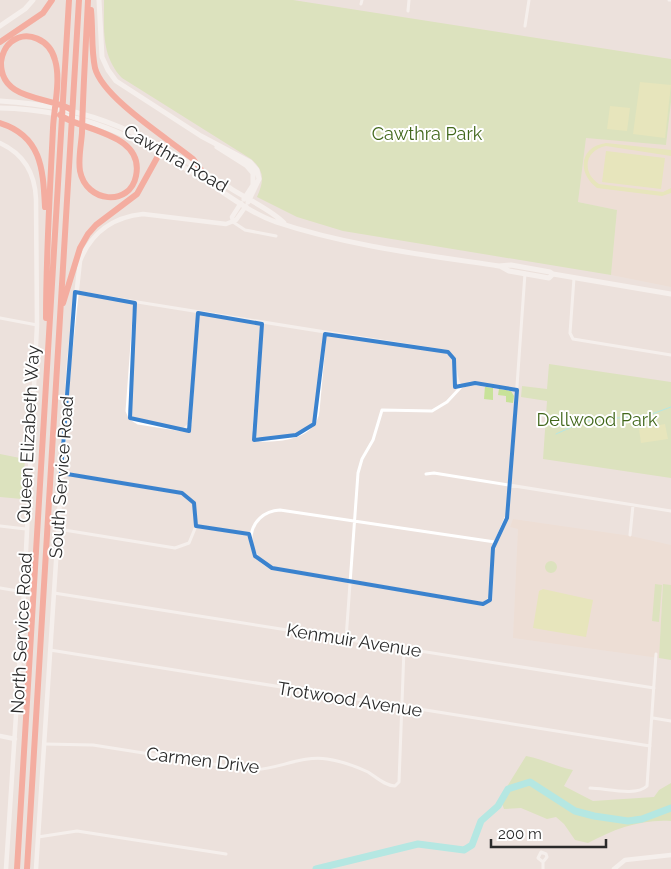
<svg xmlns="http://www.w3.org/2000/svg" width="671" height="869" font-family="Raleway,sans-serif">
	<rect width="100%" height="100%" fill="#ece1dc"/>
	<path fill="#eed9cc" d="M 671,102 L 671,287 L 611,275 L 617,210 L 578,202 L 586,137 L 666,145 Z
		M 513,519 L 631,536 L 671,545 L 671,585 L 663,585 L 659,658 L 513,638 L 518,529 L 510,527 Z"/>
	<path fill="#c8e299" d="M 104,0 L 293,0 L 671,59 L 671,102 L 666,145 L 586,138 L 578,202 L 617,210 L 611,275 L 343,231 L 297,217 L 257,197 C 264,181 265,171 251,159 L 122,78 C 101,56 104,29 104,0 Z
		M 549,364 L 671,382 L 671,478 L 543,459 L 547,401 L 521,397 L 522,386 L 547,389 Z
		M 485,386 L 493,388 L 493,400 L 484,399 Z
		M 499,389 L 511,391 L 514,396 L 513,403 L 506,402 L 506,396 L 498,395 Z
		M 0,454 L 25,459 L 22,499 L 0,497 Z
		M545 567a6 6 0 1 1 12 0a6 6 0 1 1-12 0Z
		M 655,584 L 662,585 L 659,622 L 652,621 Z
		M 663,584 L 671,585 L 671,660 L 659,658 Z
		M 526,756 C 543,759 557,767 573,770 L 564,786 L 593,801 L 654,797 L 659,790 L 671,783 L 671,821 C 641,819 614,829 588,843 L 575,840 L 564,824 L 556,817 L 547,819 L 521,808 L 504,809 L 500,798 Z"/>
	<path fill="#dfe995" d="M 640,82 L 671,85 L 665,138 L 633,134 Z
		M 610,106 L 630,108 L 627,131 L 607,129 Z
		M 606,143 L 671,150 L 671,156 L 606,146 C 585,150 581,172 599,184 L 663,192 L 671,188 L 671,193 L 662,196 L 597,188 C 577,173 579,147 606,143 Z
		M 606,151 L 665,158 L 661,189 L 602,182 Z
		M 665,424 L 668,439 L 641,443 L 639,429 Z
		M 543,589 L 593,600 L 586,637 L 533,628 L 539,591 Z"/>
	<g fill="none" stroke-linecap="round" stroke-linejoin="round">
		<path stroke="#71ede9" stroke-width="1" d="M 556,434 L 585,421 L 649,415 L 671,407"/>
		<path stroke="#71ede9" stroke-width="7" d="M 316,869 L 418,844 L 464,850 L 472,845 L 481,821 L 498,806 L 508,789 L 530,782 L 575,811 L 594,816 L 628,821 L 642,819 L 671,808"/>
		<path stroke="#fff" stroke-width="3" d="M 669,0 L 671,0
			M 361,4 L 362,0
			M 408,11 L 409,0
			M 525,26 L 529,0
			M 233,222 L 245,230 L 276,236
			M 574,278 L 570,333 L 573,339 L 671,355
			M 75,292 L 444,351 C 461,356 451,374 461,387
			M 135,303 L 127,411 L 130,418 L 138,423 L 183,430 L 190,424 L 198,313
			M 0,318 L 37,325
			M 262,324 L 254,430 L 255,437 L 260,440 C 282,441 315,437 318,411 L 325,334
			M 426,474 L 434,473 L 671,511
			M 0,526 L 26,529
			M 196,526 L 249,534
			M 58,529 L 175,548 L 189,543 L 196,526 L 194,503 L 182,493 L 61,473
			M 630,535 L 633,505
			M 495,542 L 280,510 C 246,512 240,555 272,568 L 483,604 L 491,598 L 493,548 L 508,513 L 525,273
			M 0,588 L 24,592
			M 54,593 L 654,688
			M 346,639 L 358,473 L 362,459 L 373,440 L 382,410 L 432,411 L 447,402 L 461,387 L 470,383 L 517,390
			M 50,650 L 650,746
			M 653,718 L 671,721
			M 44,744 L 93,745 L 251,770 C 277,770 301,755 327,759 C 341,761 355,766 368,772 C 376,777 385,786 395,786 L 399,782 L 404,649
			M 590,788 C 605,788 636,797 647,786 L 656,654
			M 38,837 L 77,831 L 226,854
			M 543,869 L 543,862 L 547,857 L 546,854 L 541,852 L 538,858 L 543,862"/>
		<path stroke="#fff" stroke-width="4.5" d="M 0,143 C 24,154 35,173 36,199 L 37,325 L 24,592 L 6,869
			M 233,221 L 232,217 L 241,203
			M 0,736 L 15,739
			M 36,869 L 69,362 L 80,261 C 91,233 113,217 143,214 L 226,224 L 236,220 L 246,206
			M 614,869 L 625,860 L 671,855"/>
		<path stroke="#fff" stroke-width="5" d="M 99,0 L 102,57 L 108,70 L 116,81 L 201,136 L 250,162 L 257,170 L 259,179 L 248,202
			M 0,26 L 25,9 L 33,0
			M 0,101 C 98,106 149,138 230,188 C 245,198 272,210 284,223
			M 0,108 C 82,110 133,135 201,178 C 225,193 250,213 276,222 C 348,246 425,255 499,266 L 511,265 L 550,272 L 553,274 L 671,294
			M 217,147 L 247,166 L 253,173 L 253,185 L 244,199
			M 500,266 L 509,271 L 549,278 L 553,274"/>
		<path stroke="#fc6e58" stroke-width="6" d="M 91,10 C 93,29 91,49 95,68 C 103,98 167,138 193,159 L 202,171
			M 0,42 L 43,13 L 52,0
			M 60,115 C 82,131 145,133 136,176 C 130,207 86,203 80,171 C 78,159 81,146 82,133 C 83,89 86,44 88,0
			M 0,123 C 42,136 43,170 45,207
			M 63,303 L 80,248 L 88,234 L 96,225 L 137,194 L 163,147
			M 46,318 C 46,254 50,191 53,128 C 54,107 61,80 55,60 C 50,40 27,29 11,42 C 5,47 2,55 1,62 C 0,102 50,96 72,110
			M 17,869 L 69,0
			M 27,869 L 79,0"/>
	</g>
	<path d="M0 0H671V869H0ZM 75,292 L 135,303 L 130,418 L 189,431 L 198,313 L 262,324 L 254,440 L 296,435 L 314,424 L 325,334 L 448,352 L 454,359 L 455,387 L 475,383 L 517,390 L 507,518 L 493,548 L 490,600 L 483,604 L 272,568 L 255,556 L 249,534 L 196,526 L 194,503 L 182,493 L 61,473 Z" fill="#ece1dc" fill-opacity=".55" fill-rule="evenodd"/>
	<path fill="none" stroke="#3a82ce" stroke-width="4" stroke-linejoin="round" d="M 75,292 L 135,303 L 130,418 L 189,431 L 198,313 L 262,324 L 254,440 L 296,435 L 314,424 L 325,334 L 448,352 L 454,359 L 455,387 L 475,383 L 517,390 L 507,518 L 493,548 L 490,600 L 483,604 L 272,568 L 255,556 L 249,534 L 196,526 L 194,503 L 182,493 L 61,473 Z"/>
	<g text-anchor="middle" dominant-baseline="central" stroke-width="4" stroke-linejoin="round" paint-order="stroke">
		<g font-size="18" fill="#41671b" stroke="#fff">
			<text x="427" y="133">Cawthra Park</text>
			<text x="597" y="419">Dellwood Park</text>
		</g>
		<g font-size="18" fill="#2a2a2a" stroke="#fff">
			<text transform="translate(176 158) rotate(30)">Cawthra Road</text>
			<text transform="translate(28 434) rotate(-87)">Queen Elizabeth Way</text>
			<text transform="translate(61 477) rotate(-86)">South Service Road</text>
			<text transform="translate(21 633) rotate(-87)">North Service Road</text>
			<text transform="translate(354 640) rotate(9)">Kenmuir Avenue</text>
			<text transform="translate(350 699) rotate(9)">Trotwood Avenue</text>
			<text transform="translate(203 760) rotate(7)">Carmen Drive</text>
		</g>
	</g>
	<path d="M491 839v8h115v-8" fill="none" stroke="#2a2a2a" stroke-width="2.5"/>
	<text x="498" y="839" font-size="15" fill="#2a2a2a" stroke="#ffffff" stroke-width="4" paint-order="stroke">200 m</text>
</svg>
